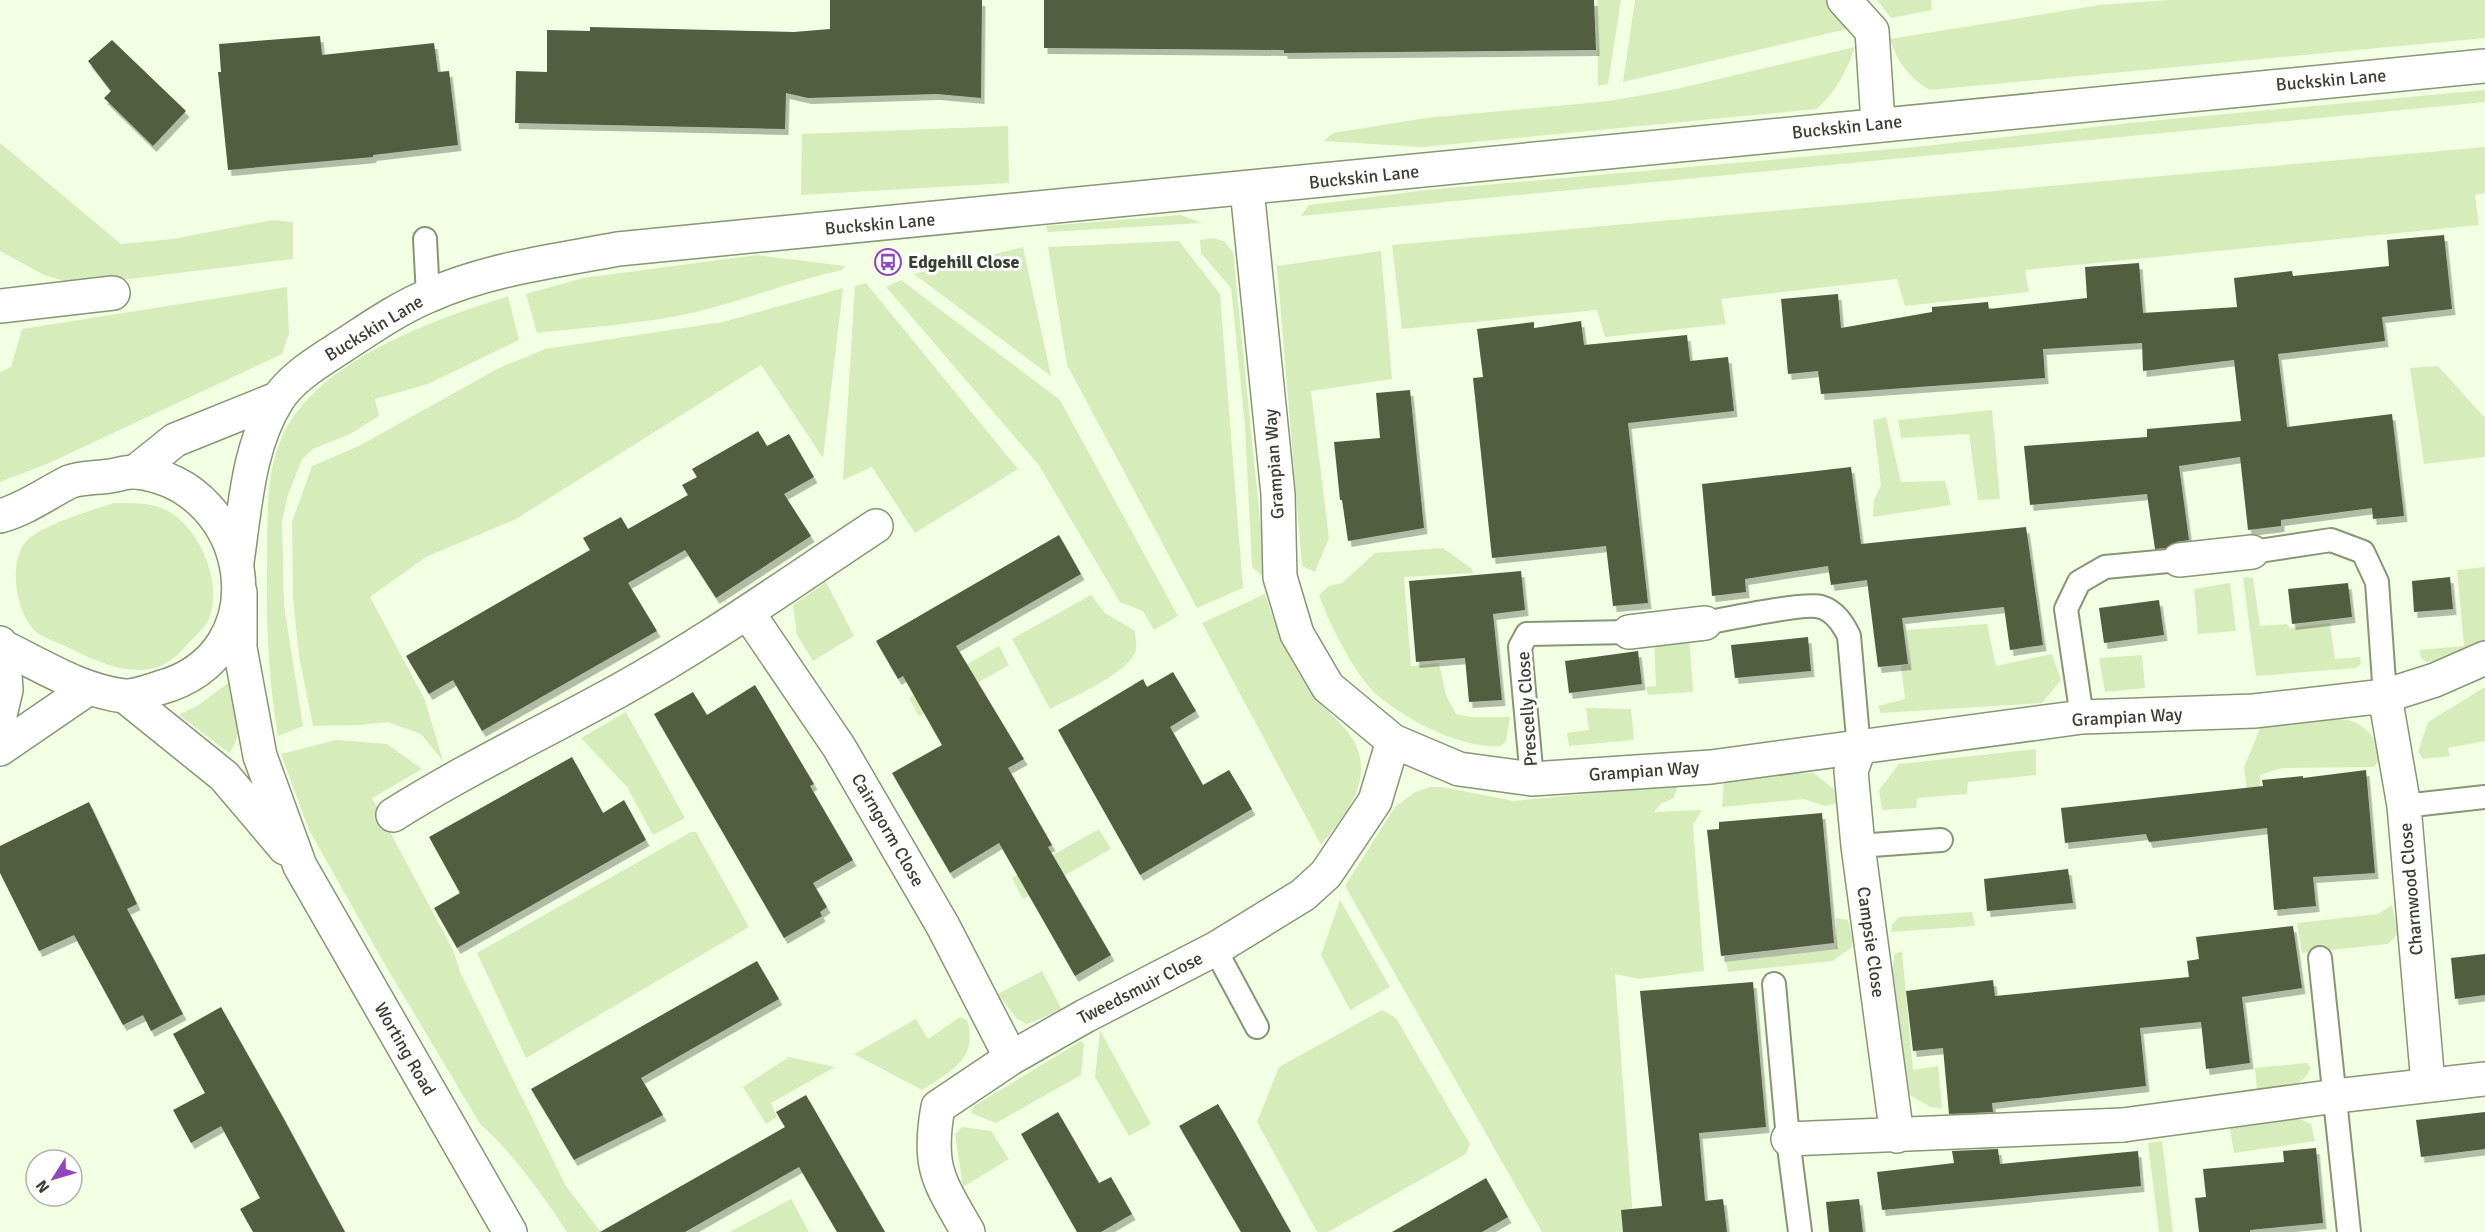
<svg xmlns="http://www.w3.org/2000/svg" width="2485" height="1232" font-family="Signika,sans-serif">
	<defs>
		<filter id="shadow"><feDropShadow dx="3.5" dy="6" stdDeviation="0" flood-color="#0004"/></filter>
	</defs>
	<rect width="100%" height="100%" fill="#f2ffe3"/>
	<path fill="#d6ecbb" d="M 1597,0 L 1621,0 L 1608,84 L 1598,86 Z
		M 1635,0 L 1829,0 L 1847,29 L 1623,82 Z
		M 1877,0 L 1931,0 L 1932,10 L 1891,18 Z
		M 2168,0 L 2485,0 L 2485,38 L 1930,90 C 1910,79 1897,62 1890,39 L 2100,5 Z
		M 1855,47 C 1846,72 1837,90 1817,109 L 1423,147 L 1323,141 L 1333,133 L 1426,118 L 1609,101 L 1676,89 Z
		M 2485,90 L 2485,102 L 1301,216 L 1309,205 L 1427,190 L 1915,147 L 2139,122 Z
		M 1008,126 L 1009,183 L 801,195 L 802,134 Z
		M 0,143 L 121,244 L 173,239 L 272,220 L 293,222 L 293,259 L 121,280 L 71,283 L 44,275 L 0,251 Z
		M 2485,147 L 2485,193 L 2475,195 L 2479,225 L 2025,270 L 2029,292 L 1905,306 L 1897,279 L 1721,299 L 1726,324 L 1605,337 L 1597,310 L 1402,329 L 1392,245 Z
		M 1181,215 L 1202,223 L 1048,232 L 1046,226 Z
		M 1213,238 L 1224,241 L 1233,252 L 1266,579 L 1252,567 L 1245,426 L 1231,288 L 1201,253 L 1200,240 Z
		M 1179,241 L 1220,294 L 1243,588 L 1197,608 L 1067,365 L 1048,247 Z
		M 1023,247 L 1051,376 L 914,274 Z
		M 1381,251 L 1392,379 L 1311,391 L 1329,538 L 1315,572 L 1302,566 L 1277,266 Z
		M 757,255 L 845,266 L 842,270 C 791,281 743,301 692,313 C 641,324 588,327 537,333 L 526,294 L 583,278 Z
		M 901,280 L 1060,400 L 1178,616 L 1154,630 L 1143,611 L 1120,602 L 1038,464 L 886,287 Z
		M 866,283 L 1018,469 L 915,533 L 872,467 L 843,480 L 855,286 Z
		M 287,287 L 289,333 L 282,354 L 47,464 L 0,482 L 0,372 L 11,367 L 22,329 Z
		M 843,288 L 823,458 L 761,365 L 516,519 L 426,557 L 370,597 L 425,700 L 443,761 L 421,734 L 388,722 L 359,725 L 313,726 L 299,656 L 293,598 L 292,522 L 312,466 L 359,446 L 497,369 L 545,349 L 723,322 Z
		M 508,296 L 519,340 L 428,384 L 375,399 L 379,416 L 350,434 L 313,449 L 302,459 L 288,495 L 282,522 L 284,605 L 303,726 L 278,736 C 268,678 266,618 267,559 C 268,518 265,475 282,437 C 318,359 432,321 508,296 Z
		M 2438,366 L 2485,418 L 2485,457 L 2424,464 L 2410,368 Z
		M 1992,410 L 2000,499 L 1978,500 L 1969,434 L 1901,438 L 1898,420 Z
		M 1886,417 L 1901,482 L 1945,481 L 1951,505 L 1873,517 L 1874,500 L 1881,485 L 1873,420 Z
		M 114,503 C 131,503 148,502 164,509 C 200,526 223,582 209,619 C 205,628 192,639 185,647 C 173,661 159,670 139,670 C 112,670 85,656 61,644 C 53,641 39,636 33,629 C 16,610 9,566 24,544 C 36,526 93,510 114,503 Z
		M 1443,548 L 1471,568 L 1473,573 L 1404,577 L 1411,666 L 1439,663 L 1446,695 L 1456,714 L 1471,717 L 1510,717 L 1506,741 L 1501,746 C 1461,749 1406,720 1376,694 C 1355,675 1328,622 1319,595 L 1329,586 L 1342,583 L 1375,553 Z
		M 2485,567 L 2485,646 L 2464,656 L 2426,662 L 2421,658 L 2419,650 L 2464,646 L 2457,570 Z
		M 2243,577 L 2253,578 L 2260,626 L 2287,624 L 2290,628 L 2330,623 L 2335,659 L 2360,657 L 2361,664 L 2356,668 L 2256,676 Z
		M 826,582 L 854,636 L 813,661 L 797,635 L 793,605 Z
		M 2230,583 L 2236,631 L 2198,634 L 2194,589 Z
		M 1265,594 C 1277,632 1288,660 1312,693 C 1324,709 1341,721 1352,738 C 1377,778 1345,815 1321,845 L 1202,623 Z
		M 1091,595 L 1105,613 L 1135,631 C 1135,637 1137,645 1136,650 C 1130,673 1070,698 1050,709 L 1012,639 Z
		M 1987,624 L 1996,666 L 2052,654 L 2061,680 L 2042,703 L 1881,713 L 1878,706 L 1905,699 L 1901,666 L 1910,664 L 1907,630 Z
		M 1689,635 L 1693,692 L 1648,695 L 1646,687 L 1656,686 L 1654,640 Z
		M 999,646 L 1009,665 L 919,716 L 909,698 Z
		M 2142,655 L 2145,688 L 2105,692 L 2099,658 Z
		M 235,678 C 238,702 246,732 229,753 L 179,715 L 200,704 Z
		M 2485,687 L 2485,741 L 2448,748 L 2450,756 L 2423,759 L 2418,752 L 2428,722 Z
		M 1586,708 L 1631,709 L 1634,740 L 1569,746 L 1567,733 L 1589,730 Z
		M 626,712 L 685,818 L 653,835 L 627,787 L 581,738 Z
		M 2338,719 C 2361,719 2375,735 2382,756 L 2374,767 L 2282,768 L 2260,775 L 2260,807 L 2249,807 L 2244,767 L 2261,726 Z
		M 336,740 L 387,744 L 422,769 L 372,798 L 454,952 L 460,972 L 566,1186 L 601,1232 L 567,1232 C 541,1193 515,1155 480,1124 L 384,963 L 309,830 L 281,754 Z
		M 2036,749 L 2036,775 L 1968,782 L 1967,794 L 1917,798 L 1916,808 L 1882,810 L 1879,790 L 1899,764 Z
		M 1814,773 L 1836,791 L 1836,804 L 1825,806 L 1804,799 L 1722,807 L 1724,780 L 1776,774 Z
		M 1678,785 L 1674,798 L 1661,804 L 1654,812 L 1702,810 L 1693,825 L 1704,971 L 1639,979 L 1615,974 L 1634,1232 L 1542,1232 L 1345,886 L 1395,807 L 1415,792 L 1430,787 L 1442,787 L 1514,801 Z
		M 1099,829 L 1111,849 L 1023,899 L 1012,878 Z
		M 691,832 L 696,832 L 749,927 L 526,1058 L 477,953 Z
		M 1340,900 L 1390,987 L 1350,1010 L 1321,955 Z
		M 2392,905 L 2398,934 L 2388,944 L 2302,953 L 2297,923 L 2378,914 Z
		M 1972,912 L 1975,926 L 1891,932 L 1892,925 L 1899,917 Z
		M 1836,918 L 1848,920 L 1853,941 L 1851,948 L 1832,961 L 1728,972 L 1726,962 L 1836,949 Z
		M 1902,951 L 1913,1070 L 1938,1066 L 1942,1108 L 1930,1107 L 1910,1095 C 1904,1059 1886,986 1895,954 Z
		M 1042,971 L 1062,1010 L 1027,1024 L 1017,1019 L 998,994 Z
		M 1382,1010 L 1396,1018 L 1470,1144 L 1466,1154 L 1328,1232 L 1317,1232 L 1257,1122 L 1279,1067 Z
		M 960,1017 L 967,1020 C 979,1059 951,1071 922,1090 L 854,1054 L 916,1019 L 928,1039 Z
		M 1100,1030 L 1151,1124 L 1129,1136 L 1095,1077 Z
		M 1081,1041 L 1084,1044 L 1081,1075 L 996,1123 L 971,1113 L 974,1106 Z
		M 789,1057 L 835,1067 L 771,1103 L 777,1117 L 766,1124 L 743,1087 Z
		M 2307,1063 L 2311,1068 C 2300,1091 2279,1088 2257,1089 L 2255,1068 Z
		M 2290,1115 L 2311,1124 L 2315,1141 L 2234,1153 L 2229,1123 Z
		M 962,1127 L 991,1131 L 1009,1159 L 963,1187 L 955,1134 Z
		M 2162,1141 L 2173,1232 L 2159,1232 L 2148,1143 Z
		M 791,1199 L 809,1232 L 730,1232 Z"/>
	<path fill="#515e40" filter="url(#shadow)" d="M 830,0 L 982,0 L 981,98 L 937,94 L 808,98 L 786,93 L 785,129 L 515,123 L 516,71 L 547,72 L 547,30 L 590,31 L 590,27 L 794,32 L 830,29 Z
		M 1044,0 L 1594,0 L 1596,50 L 1284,53 L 1284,50 L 1044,48 Z
		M 320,36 L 322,55 L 434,43 L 438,72 L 449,71 L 458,145 L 373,155 L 373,157 L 228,170 L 218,72 L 221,72 L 219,44 Z
		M 112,40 L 186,111 L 153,146 L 104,98 L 111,91 L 88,61 Z
		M 2444,235 L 2452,309 L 2382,317 L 2385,341 L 2278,354 L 2287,427 L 2392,414 L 2404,516 L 2373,519 L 2372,508 L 2281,520 L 2281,526 L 2248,530 L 2240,457 L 2179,466 L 2189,540 L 2176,542 L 2166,548 L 2155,549 L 2147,494 L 2030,505 L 2024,446 L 2147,437 L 2147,429 L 2241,421 L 2234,360 L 2143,371 L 2142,343 L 2043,349 L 2045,378 L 1821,394 L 1818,371 L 1788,374 L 1781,299 L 1838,294 L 1841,328 L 1932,312 L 1932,307 L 1988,302 L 1989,309 L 2087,298 L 2085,267 L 2139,263 L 2143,313 L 2237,307 L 2234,278 L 2292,271 L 2293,276 L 2389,266 L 2387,240 Z
		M 1581,321 L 1584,345 L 1687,335 L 1690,361 L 1728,357 L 1734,411 L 1628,423 L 1648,603 L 1613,606 L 1606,546 L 1492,558 L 1473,378 L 1483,377 L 1477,329 L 1534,322 L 1534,328 Z
		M 1410,390 L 1424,528 L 1348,541 L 1342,500 L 1340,500 L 1334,442 L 1380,438 L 1376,393 Z
		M 758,431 L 767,446 L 789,434 L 814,477 L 784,494 L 811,536 L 716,598 L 685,550 L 628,583 L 657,631 L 482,731 L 453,680 L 429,694 L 406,656 L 590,550 L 583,538 L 621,517 L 628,529 L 688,495 L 682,485 L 697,477 L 692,469 Z
		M 1851,467 L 1861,544 L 2026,527 L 2043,645 L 2010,650 L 2004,607 L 1902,618 L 1908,664 L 1878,667 L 1867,580 L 1831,585 L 1828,566 L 1745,579 L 1746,592 L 1712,596 L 1702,484 Z
		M 1059,535 L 1081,574 L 956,646 L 1024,759 L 1008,768 L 1052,845 L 1048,847 L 1111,955 L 1075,976 L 999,843 L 950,873 L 892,773 L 942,745 L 903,676 L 898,679 L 876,641 Z
		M 1521,571 L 1525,610 L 1493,614 L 1502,700 L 1469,702 L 1465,658 L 1416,662 L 1409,581 Z
		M 2450,577 L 2453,609 L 2414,612 L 2412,581 Z
		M 2348,583 L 2352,617 L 2292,624 L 2288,589 Z
		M 2159,600 L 2164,635 L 2104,643 L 2099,608 Z
		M 1808,637 L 1811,671 L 1735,678 L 1731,645 Z
		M 1638,651 L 1642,684 L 1569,693 L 1565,661 Z
		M 1173,672 L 1196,711 L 1170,727 L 1203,785 L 1229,770 L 1252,809 L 1140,875 L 1058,730 L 1143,679 L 1147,687 Z
		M 755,685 L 814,784 L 810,786 L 853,860 L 813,883 L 827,907 L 820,912 L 822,916 L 784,938 L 654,714 L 693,692 L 707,715 Z
		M 572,757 L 603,813 L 624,800 L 646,840 L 457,948 L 434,908 L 460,893 L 429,837 Z
		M 2366,770 L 2375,873 L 2313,877 L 2316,906 L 2274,910 L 2267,828 L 2149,842 L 2146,834 L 2065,843 L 2061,808 L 2263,786 L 2262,780 L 2303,776 L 2303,778 Z
		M 89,802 L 137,904 L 127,909 L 183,1014 L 151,1031 L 143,1015 L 123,1025 L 74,935 L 39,951 L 0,873 L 0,846 Z
		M 1822,813 L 1834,943 L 1721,956 L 1707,830 L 1719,829 L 1719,822 Z
		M 2068,869 L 2073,903 L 1987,911 L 1984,879 Z
		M 2293,926 L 2302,988 L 2242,997 L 2250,1063 L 2206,1069 L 2201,1022 L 2140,1028 L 2146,1086 L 1992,1103 L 1993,1112 L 1949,1114 L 1943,1048 L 1913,1051 L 1906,991 L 1993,980 L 1995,996 L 2189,977 L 2187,961 L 2199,959 L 2196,937 Z
		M 2485,954 L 2485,995 L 2455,999 L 2451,958 Z
		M 757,961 L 779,999 L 641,1078 L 663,1115 L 574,1160 L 531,1089 Z
		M 1753,982 L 1766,1127 L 1699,1133 L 1705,1201 L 1723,1199 L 1727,1232 L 1623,1232 L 1621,1210 L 1662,1206 L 1640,991 Z
		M 221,1007 L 284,1119 L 345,1232 L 253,1232 L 240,1209 L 260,1198 L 221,1126 L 191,1143 L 173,1110 L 205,1093 L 173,1034 Z
		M 806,1095 L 885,1232 L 837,1232 L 799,1167 L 685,1232 L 600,1232 L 785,1127 L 776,1112 Z
		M 1218,1104 L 1234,1131 L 1291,1232 L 1241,1232 L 1179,1126 Z
		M 1058,1112 L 1099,1183 L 1111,1177 L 1132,1214 L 1101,1232 L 1077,1232 L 1021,1134 Z
		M 2485,1112 L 2485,1149 L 2421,1157 L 2416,1120 Z
		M 2316,1148 L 2323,1223 L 2250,1230 L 2250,1232 L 2199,1232 L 2195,1198 L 2206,1197 L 2203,1169 L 2284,1162 L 2283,1151 Z
		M 1998,1149 L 2000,1164 L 2138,1151 L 2141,1186 L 1882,1210 L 1877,1172 L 1954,1163 L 1952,1151 Z
		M 1486,1178 L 1508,1217 L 1482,1232 L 1392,1232 Z
		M 1859,1199 L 1863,1232 L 1829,1232 L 1826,1202 Z"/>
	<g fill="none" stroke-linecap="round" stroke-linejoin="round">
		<defs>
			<path id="service" d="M 425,239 L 428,296
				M 2252,552 L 2331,540 L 2363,552 L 2377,582 L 2385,696
				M 1705,623 C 1726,619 1806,602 1821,607 C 1835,611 1843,624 1849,636 L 1859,749
				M 2082,717 L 2066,609 L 2079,582 L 2105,567 L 2179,560
				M 1532,779 L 1520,647 L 1527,634 L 1629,632
				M 2404,806 L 2485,797
				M 1858,846 L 1941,840
				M 1215,949 L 1257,1027
				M 2320,958 L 2349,1232
				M 1774,984 L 1788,1139 L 1800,1232"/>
			<path id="pedestrian" d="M 2179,560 L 2252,552
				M 1629,632 L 1705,623
				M 2123,1125 L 2336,1096"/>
			<path id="minor" d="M 1844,0 L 1872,31 L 1878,123
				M 1247,189 L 1278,494 L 1280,577 L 1297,634 L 1328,687 L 1393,741 L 1459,769 L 1532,779 L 1711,767 L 2082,717 L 2254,711 L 2385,696 L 2435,680 L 2485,658
				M 0,306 L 113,293
				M 748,613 L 839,747 L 943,926 L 1011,1058
				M 2385,696 L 2404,806 L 2428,1084
				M 0,715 L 6,690 L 3,647
				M 0,749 L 89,688
				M 1859,749 L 1851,771 L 1858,846 L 1897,1136
				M 393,815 C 466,769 544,732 620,690 C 709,641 791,582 876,526
				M 2336,1096 L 2485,1079
				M 1788,1139 L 2123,1125
				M 968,1232 C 939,1181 927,1168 938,1107 L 1011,1058 L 1085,1016 L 1215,949 L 1303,895 L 1326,874 L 1375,801 L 1393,741"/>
			<path id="tertiary" d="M 135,472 L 175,440 L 279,398
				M 237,562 C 245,508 248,446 278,399 C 292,377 320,361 341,347 C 369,329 397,309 428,296 C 488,269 554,261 618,249 L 2485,66"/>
			<path id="secondary" d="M 0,516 C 24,510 47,493 69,482 C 81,477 97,478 110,476 C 118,475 128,471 137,472 C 253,486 282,655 159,688 C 149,691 134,697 124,696 C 81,691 41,665 3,647 L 0,643
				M 240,592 L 240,648 L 260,756 L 300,866 L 510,1232
				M 126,697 L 224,776 L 285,848"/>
		</defs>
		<use href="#service" stroke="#879675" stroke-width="26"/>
		<use href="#pedestrian" stroke="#879675" stroke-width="36"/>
		<use href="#minor" stroke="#879675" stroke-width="36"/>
		<use href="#tertiary" stroke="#879675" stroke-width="36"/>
		<use href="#secondary" stroke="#879675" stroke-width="36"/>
		<use href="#service" stroke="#fff" stroke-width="22"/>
		<use href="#pedestrian" stroke="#fff" stroke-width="33"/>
		<use href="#minor" stroke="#fff" stroke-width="33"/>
		<use href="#tertiary" stroke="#fff" stroke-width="33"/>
		<use href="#secondary" stroke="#fff" stroke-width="33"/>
	</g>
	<defs>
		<symbol id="bus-ring" viewBox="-11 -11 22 22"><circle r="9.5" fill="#fff" stroke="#8e48bc" stroke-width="1.5"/><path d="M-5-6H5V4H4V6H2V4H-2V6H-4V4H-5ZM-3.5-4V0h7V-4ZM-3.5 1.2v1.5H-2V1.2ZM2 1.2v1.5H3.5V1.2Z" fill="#8e48bc"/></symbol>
	</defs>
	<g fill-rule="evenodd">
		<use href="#bus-ring" x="873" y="247" width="30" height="30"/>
	</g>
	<g text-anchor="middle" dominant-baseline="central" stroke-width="6" stroke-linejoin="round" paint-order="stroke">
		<g font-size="18" fill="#394032" stroke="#fff">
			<text transform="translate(2331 80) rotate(-5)">Buckskin Lane</text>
			<text transform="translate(1847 127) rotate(-6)">Buckskin Lane</text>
			<text transform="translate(1364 177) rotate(-6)">Buckskin Lane</text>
			<text transform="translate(880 224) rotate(-5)">Buckskin Lane</text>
			<text transform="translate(374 328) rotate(-31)">Buckskin Lane</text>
			<text transform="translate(1274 464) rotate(-94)">Grampian Way</text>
			<text transform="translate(1527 709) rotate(-94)">Prescelly Close</text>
			<text transform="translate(2127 717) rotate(-3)">Grampian Way</text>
			<text transform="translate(1644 771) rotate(-4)">Grampian Way</text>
			<text transform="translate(888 830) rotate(60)">Cairngorm Close</text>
			<text transform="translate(2411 889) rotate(-95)">Charnwood Close</text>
			<text transform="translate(1871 942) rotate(82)">Campsie Close</text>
			<text transform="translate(1140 988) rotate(-27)">Tweedsmuir Close</text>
			<text transform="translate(405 1049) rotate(60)">Worting Road</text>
		</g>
		<g font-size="18" font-weight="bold" fill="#394032" stroke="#fff" text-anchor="start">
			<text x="908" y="262">Edgehill Close</text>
		</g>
	</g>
	<g transform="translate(54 1178) rotate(233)"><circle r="28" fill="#ffffff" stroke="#b0b3ad" stroke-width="1.5"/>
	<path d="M0-4.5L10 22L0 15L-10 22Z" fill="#8e48bc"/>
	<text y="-9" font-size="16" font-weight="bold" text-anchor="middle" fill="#394032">N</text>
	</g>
</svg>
